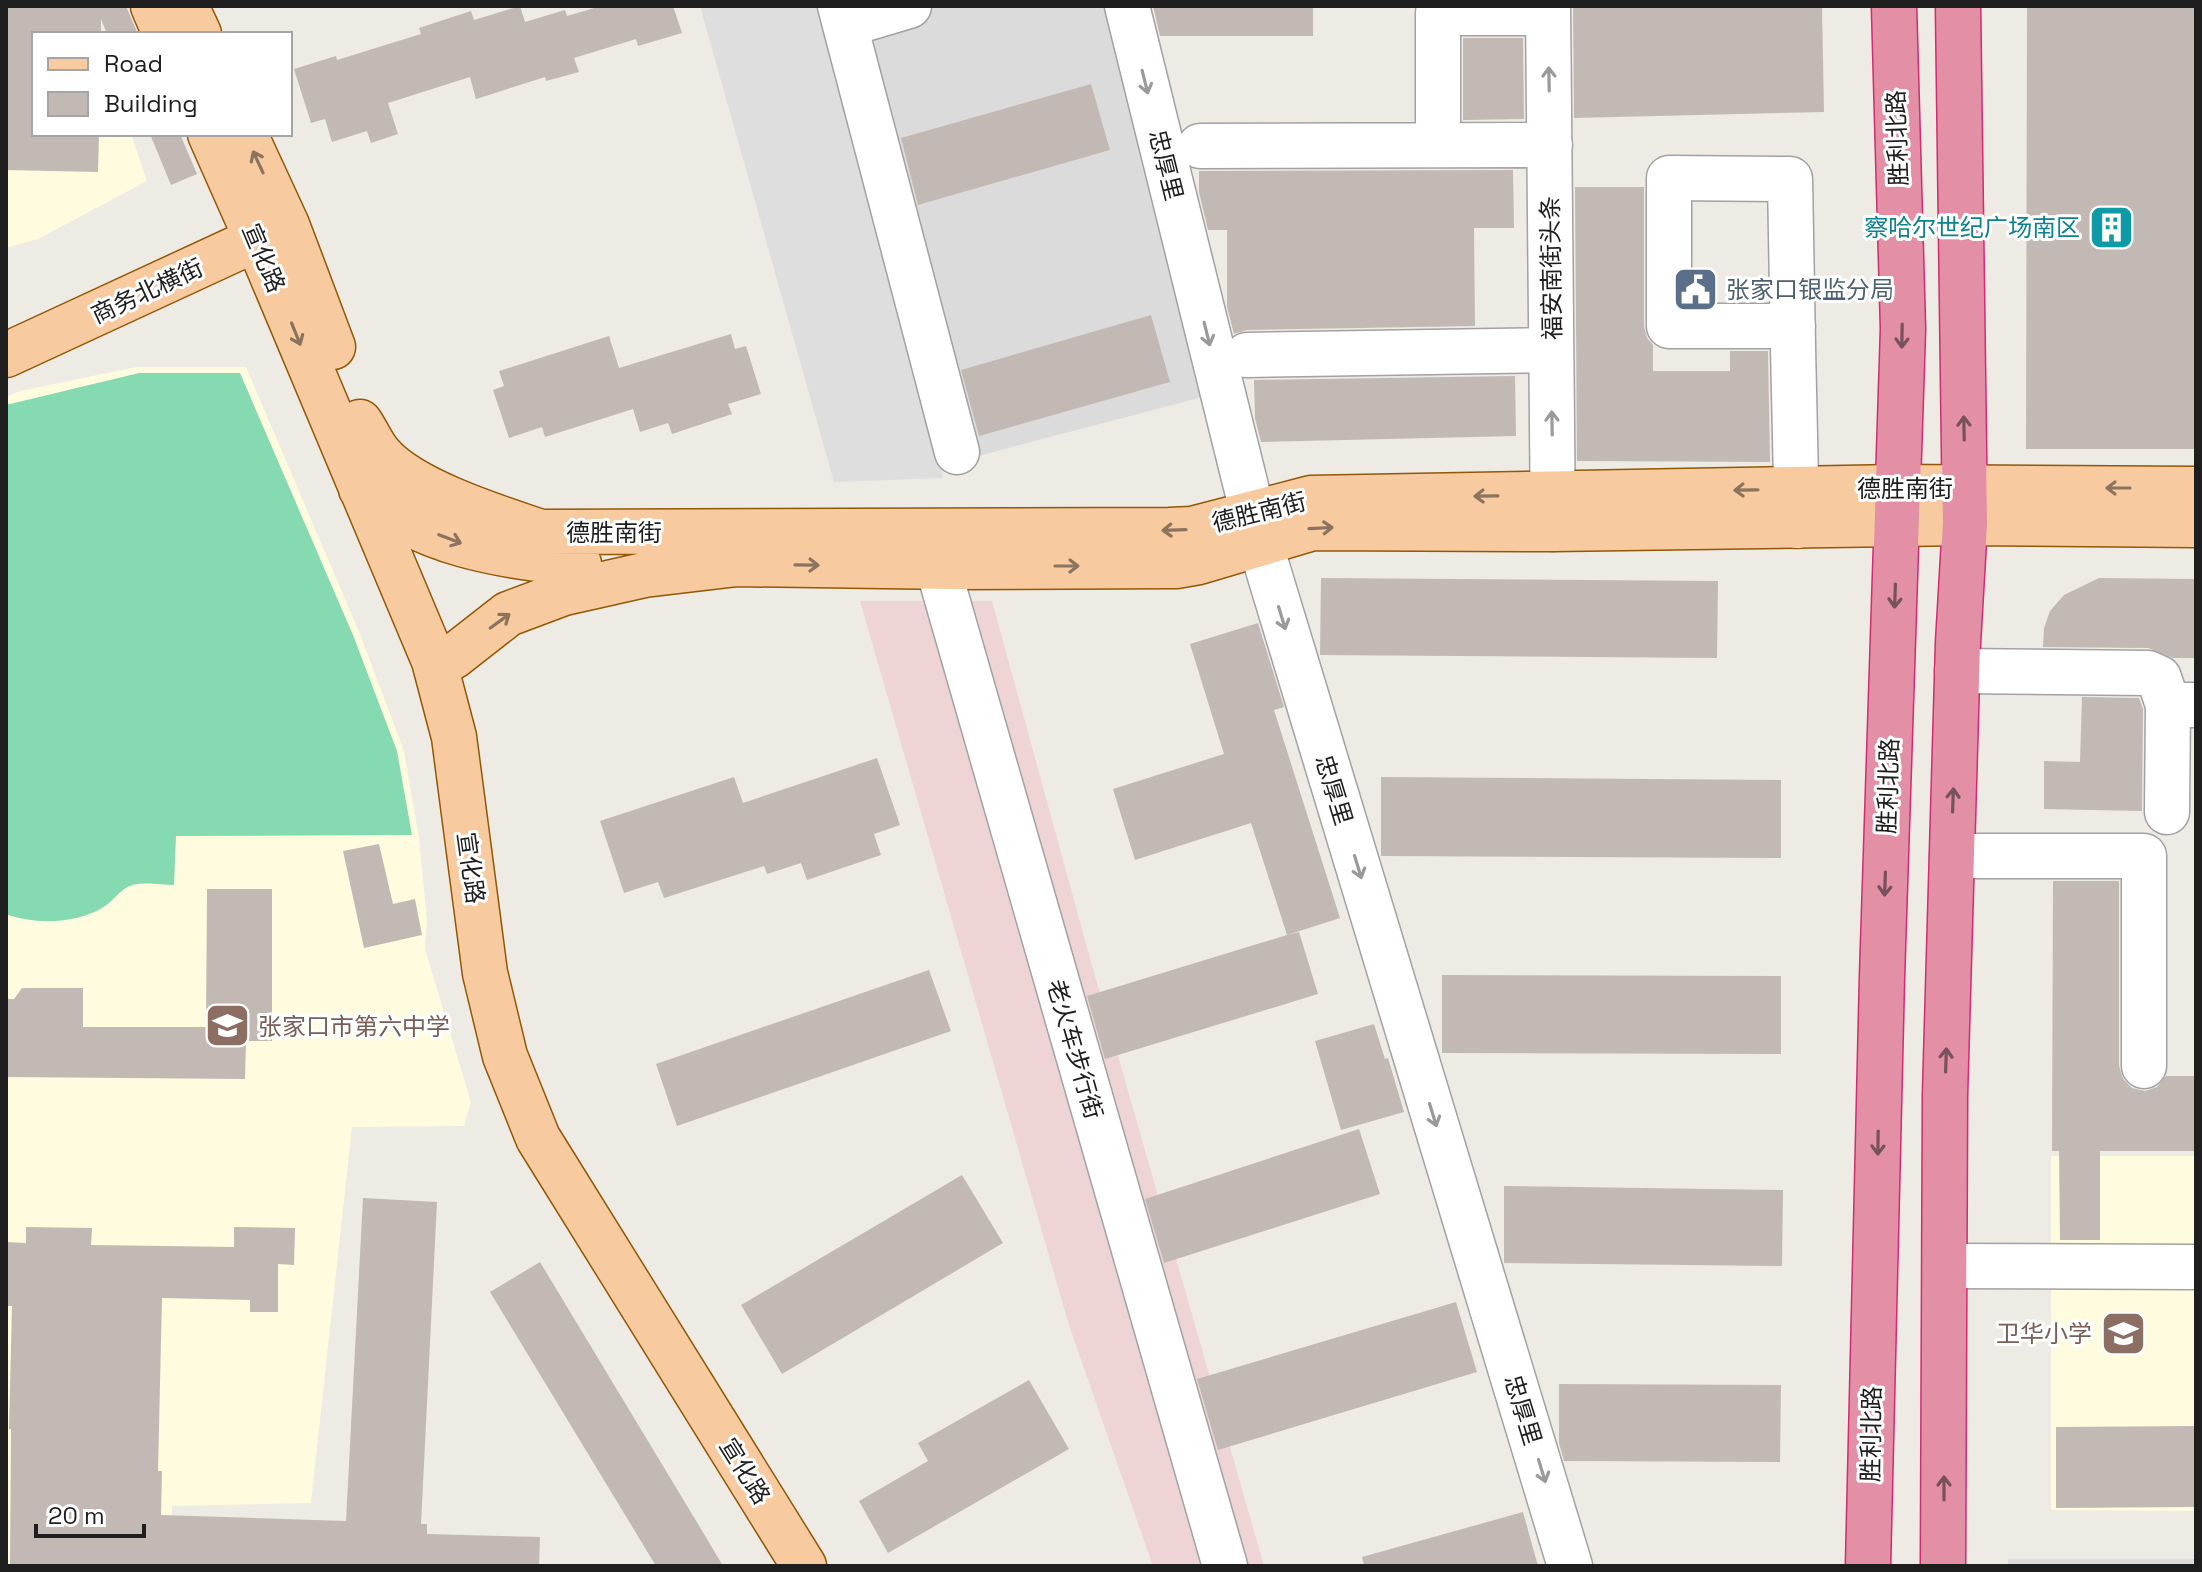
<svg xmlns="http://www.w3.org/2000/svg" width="2202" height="1572" font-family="'Space Grotesk','Noto Sans SC',sans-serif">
	<rect width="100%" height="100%" fill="#eeeae4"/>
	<path fill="#dcdbdb" d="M 831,6 L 1111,6 L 1210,395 L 948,464 Z
		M 2008,1559 L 2196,1559 L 2196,1566 L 2008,1566 Z"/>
	<path fill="#eed4d5" d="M 860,601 L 992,601 L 1089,955 L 1264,1566 L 1153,1566 L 1069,1325 Z"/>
	<path fill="#fefbde" d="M 6,6 L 34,34 L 34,134 L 131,134 L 147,181 L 38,239 L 6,248 Z
		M 136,367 L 246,367 L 360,634 L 404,751 L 419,838 L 427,921 L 425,949 L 471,1102 L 464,1126 L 352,1127 L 311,1503 L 172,1506 L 172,1566 L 6,1566 L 6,397 L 20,391 Z
		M 2051,1156 L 2196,1156 L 2196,1511 L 2051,1510 Z"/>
	<path fill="#85dab2" d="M 139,373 L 240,373 L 353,635 L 397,751 L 412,835 L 176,836 L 174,885 C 162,885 141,881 130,886 C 121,889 113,901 105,906 C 79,924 34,925 6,914 L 6,405 Z"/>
	<path fill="#dedede" d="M 700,6 L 821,6 L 943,478 L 834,482 Z"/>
	<path fill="#c3b9b4" d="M 6,6 L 126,6 L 138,34 L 107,34 L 101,19 L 101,34 L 34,34 L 34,134 L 99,134 L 98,172 L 6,170 Z
		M 520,6 L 525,22 L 565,10 L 567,16 L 601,6 L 673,6 L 682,33 L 638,46 L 636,39 L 574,58 L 579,72 L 546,81 L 545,77 L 476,99 L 470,77 L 388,103 L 398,134 L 371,143 L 367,131 L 332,142 L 325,119 L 311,123 L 294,69 L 336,56 L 337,60 L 421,34 L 419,28 L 471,11 L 474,20 Z
		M 1153,6 L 1313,6 L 1313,36 L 1160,36 Z
		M 1573,6 L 1822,6 L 1824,112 L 1574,118 Z
		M 2027,6 L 2196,6 L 2196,449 L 2026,449 Z
		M 1463,38 L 1523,38 L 1524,119 L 1463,120 Z
		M 1091,84 L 1110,150 L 918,205 L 901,138 Z
		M 150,134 L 180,134 L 197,174 L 171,185 Z
		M 1513,170 L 1514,228 L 1474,228 L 1475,326 L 1247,330 L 1234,334 L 1227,307 L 1227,230 L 1208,230 L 1199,192 L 1199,171 Z
		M 1575,187 L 1644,187 L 1644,326 L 1647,338 L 1653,345 L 1653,371 L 1730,371 L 1730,351 L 1768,351 L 1770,462 L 1577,461 Z
		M 1151,315 L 1170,382 L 979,436 L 961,370 Z
		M 731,334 L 735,349 L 746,346 L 761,394 L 728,404 L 732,414 L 672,434 L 668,423 L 640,432 L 633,409 L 545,437 L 542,427 L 509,438 L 493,390 L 504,386 L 499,371 L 609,336 L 619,368 Z
		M 1515,376 L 1516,436 L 1261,442 L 1255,418 L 1254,380 Z
		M 1321,578 L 1718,581 L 1717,658 L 1320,655 Z
		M 2099,578 L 2196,579 L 2196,658 L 2173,658 L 2148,648 L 2043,647 L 2044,628 L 2050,611 L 2064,595 Z
		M 1258,623 L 1284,707 L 1274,710 L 1340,918 L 1287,935 L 1299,932 L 1318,994 L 1105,1059 L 1087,996 L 1287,935 L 1251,823 L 1135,860 L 1113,789 L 1224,754 L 1190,644 Z
		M 2082,697 L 2139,698 L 2143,709 L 2142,811 L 2044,809 L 2044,761 L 2080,762 Z
		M 877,758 L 900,825 L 874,834 L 881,855 L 807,880 L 801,863 L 767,874 L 764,866 L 664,898 L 658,882 L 624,893 L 600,821 L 734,777 L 743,803 Z
		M 1381,777 L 1781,780 L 1781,858 L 1381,856 Z
		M 379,844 L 393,904 L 415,899 L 422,935 L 364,948 L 343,851 Z
		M 2053,881 L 2119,881 L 2119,1066 L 2123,1079 L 2132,1088 L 2145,1091 L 2157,1087 L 2166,1076 L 2196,1076 L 2196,1151 L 2100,1151 L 2100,1240 L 2060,1240 L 2059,1151 L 2052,1151 Z
		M 207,889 L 272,889 L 272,1041 L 246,1041 L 245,1079 L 6,1077 L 6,999 L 14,999 L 22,988 L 83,988 L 83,1027 L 206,1027 Z
		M 929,970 L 951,1031 L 677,1126 L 656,1064 Z
		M 1442,975 L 1781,976 L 1781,1054 L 1442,1053 Z
		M 1374,1024 L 1385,1059 L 1388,1058 L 1404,1112 L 1341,1130 L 1315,1041 Z
		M 1359,1129 L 1380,1194 L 1164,1263 L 1145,1199 Z
		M 962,1175 L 1003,1243 L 782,1374 L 741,1305 Z
		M 1504,1186 L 1783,1190 L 1782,1266 L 1504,1263 Z
		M 363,1198 L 437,1202 L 421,1524 L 427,1524 L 427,1534 L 540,1537 L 539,1566 L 10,1566 L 11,1429 L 9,1429 L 12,1306 L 6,1306 L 6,1242 L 26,1243 L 26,1227 L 92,1228 L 91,1245 L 234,1247 L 234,1227 L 295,1228 L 294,1265 L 278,1264 L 278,1312 L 250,1312 L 250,1300 L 162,1298 L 158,1471 L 162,1471 L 161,1515 L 346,1521 Z
		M 540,1262 L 701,1529 L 723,1566 L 656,1566 L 490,1292 Z
		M 1456,1302 L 1477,1372 L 1218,1450 L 1197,1379 Z
		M 1029,1380 L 1069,1449 L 888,1553 L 859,1501 L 928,1461 L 918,1443 Z
		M 1559,1384 L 1781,1385 L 1780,1462 L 1564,1461 L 1559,1443 Z
		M 2196,1426 L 2196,1507 L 2056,1508 L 2056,1427 Z
		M 1523,1512 L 1538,1566 L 1364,1566 L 1362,1557 Z"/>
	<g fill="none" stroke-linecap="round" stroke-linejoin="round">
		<defs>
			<path id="minor" d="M 840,6 L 957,452
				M 1127,6 L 1260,543 L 1570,1566
				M 1548,6 L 1553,529
				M 845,25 L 909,6
				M 1438,145 L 1438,13 L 1548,13
				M 1200,146 L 1550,145
				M 1793,326 L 1669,326 L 1669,178 L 1790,179 C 1792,295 1794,410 1797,526
				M 1247,355 L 1551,350
				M 928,533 L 1225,1566
				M 1957,671 L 2148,673 L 2159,678 L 2168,705 L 2196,705
				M 2167,812 L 2168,705
				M 1952,856 L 2144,856 L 2144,1066
				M 1945,1266 L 2196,1267"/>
			<path id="major" d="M 153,6 L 165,34
				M 186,6 L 199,34
				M 210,134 L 257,240 L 434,661 L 454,737 L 485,973 L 505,1056 L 538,1138 L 804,1566
				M 245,134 L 287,225 L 333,347
				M 6,355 L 283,227
				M 360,422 C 367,432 372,445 380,454 C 410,490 496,517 541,532 L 1169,530 L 1192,529 L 1311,498 L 1898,487 L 2196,489
				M 361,489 C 417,545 504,556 579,564
				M 434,661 L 453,657 L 508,614 L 564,593 L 644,575 L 737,564 L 953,567 L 1176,566 L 1199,562 L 1313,528 L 1553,529 L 1965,523 L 2196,525"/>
			<path id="highway" d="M 1868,1566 L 1882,977 L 1903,329 L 1894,6
				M 1943,1566 L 1945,1095 L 1958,643 L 1965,523 L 1958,6"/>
		</defs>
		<use href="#minor" stroke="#a2a2a2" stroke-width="47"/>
		<use href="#major" stroke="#915806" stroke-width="47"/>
		<use href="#highway" stroke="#d22c72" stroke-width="47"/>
		<use href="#minor" stroke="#fff" stroke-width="44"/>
		<use href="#major" stroke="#f8caa0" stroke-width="44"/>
		<use href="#highway" stroke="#e38fa5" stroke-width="44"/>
	</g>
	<defs><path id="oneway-shaft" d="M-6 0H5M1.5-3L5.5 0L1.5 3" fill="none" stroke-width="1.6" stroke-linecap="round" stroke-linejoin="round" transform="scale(2)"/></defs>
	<g stroke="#9a9a9a">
		<use href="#oneway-shaft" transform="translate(1549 79) rotate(-91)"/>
		<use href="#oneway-shaft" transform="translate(1145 82) rotate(76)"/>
		<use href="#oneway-shaft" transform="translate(1207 334) rotate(76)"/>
		<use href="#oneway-shaft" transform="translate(1552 423) rotate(-91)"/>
		<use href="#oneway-shaft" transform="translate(1282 618) rotate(73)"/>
		<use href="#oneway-shaft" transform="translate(1358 867) rotate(73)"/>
		<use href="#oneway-shaft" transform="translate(1433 1115) rotate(73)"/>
		<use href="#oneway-shaft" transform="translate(1542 1471) rotate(73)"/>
	</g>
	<g stroke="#8b745f">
		<use href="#oneway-shaft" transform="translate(258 162) rotate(-115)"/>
		<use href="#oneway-shaft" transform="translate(296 334) rotate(68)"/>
		<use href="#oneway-shaft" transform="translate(2118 488) rotate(-180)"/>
		<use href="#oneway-shaft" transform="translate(1746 490) rotate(179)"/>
		<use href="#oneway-shaft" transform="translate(1486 496) rotate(179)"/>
		<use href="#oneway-shaft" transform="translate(1321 528) rotate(-3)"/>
		<use href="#oneway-shaft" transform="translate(1174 530) rotate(178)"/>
		<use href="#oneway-shaft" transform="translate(450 539) rotate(21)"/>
		<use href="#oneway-shaft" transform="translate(807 565) rotate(1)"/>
		<use href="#oneway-shaft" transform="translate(1067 566)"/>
		<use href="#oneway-shaft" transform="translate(500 621) rotate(-36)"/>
	</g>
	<g stroke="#77515b">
		<use href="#oneway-shaft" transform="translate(1902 336) rotate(91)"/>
		<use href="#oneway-shaft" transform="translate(1964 428) rotate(-91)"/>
		<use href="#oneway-shaft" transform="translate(1895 596) rotate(92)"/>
		<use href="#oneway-shaft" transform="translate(1953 800) rotate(-88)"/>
		<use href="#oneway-shaft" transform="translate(1885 884) rotate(92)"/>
		<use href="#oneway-shaft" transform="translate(1946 1060) rotate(-88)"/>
		<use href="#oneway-shaft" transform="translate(1878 1143) rotate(91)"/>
		<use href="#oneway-shaft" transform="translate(1944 1488) rotate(-90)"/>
	</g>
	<defs>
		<symbol id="building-square" viewBox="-11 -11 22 22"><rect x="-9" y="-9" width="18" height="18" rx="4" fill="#0f9aa8" stroke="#fff"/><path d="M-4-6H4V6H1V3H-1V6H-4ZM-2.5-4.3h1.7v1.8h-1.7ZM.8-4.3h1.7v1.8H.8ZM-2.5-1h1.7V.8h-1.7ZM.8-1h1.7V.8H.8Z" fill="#fff"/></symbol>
		<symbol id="civic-square" viewBox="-11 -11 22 22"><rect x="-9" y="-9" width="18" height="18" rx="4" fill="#5c6f8a" stroke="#fff"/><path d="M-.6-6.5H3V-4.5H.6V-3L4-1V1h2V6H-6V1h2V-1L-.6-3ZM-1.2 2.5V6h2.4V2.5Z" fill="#fff"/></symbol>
		<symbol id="school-square" viewBox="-11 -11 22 22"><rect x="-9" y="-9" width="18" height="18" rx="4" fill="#8d6e63" stroke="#fff"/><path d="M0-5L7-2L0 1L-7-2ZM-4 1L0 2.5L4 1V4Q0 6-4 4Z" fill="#fff"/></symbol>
	</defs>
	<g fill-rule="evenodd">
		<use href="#building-square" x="2086" y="202" width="51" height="51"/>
		<use href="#civic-square" x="1670" y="264" width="51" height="51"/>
		<use href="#school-square" x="202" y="1000" width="51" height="51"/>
		<use href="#school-square" x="2098" y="1308" width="51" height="51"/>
	</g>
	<g text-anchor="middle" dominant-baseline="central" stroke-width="6" stroke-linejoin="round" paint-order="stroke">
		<g font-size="24" fill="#1e1e1e" stroke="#fff">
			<text transform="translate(1897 138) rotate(-92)">胜利北路</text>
			<text transform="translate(1166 165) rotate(76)">忠厚里</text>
			<text transform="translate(264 258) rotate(67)">宣化路</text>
			<text transform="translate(1551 268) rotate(-91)">福安南街头条</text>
			<text transform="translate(147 291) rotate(-25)">商务北横街</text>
			<text x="1905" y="488">德胜南街</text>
			<text transform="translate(1259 512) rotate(-14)">德胜南街</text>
			<text x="614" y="532">德胜南街</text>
			<text transform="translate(1888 786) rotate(-88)">胜利北路</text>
			<text transform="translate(1334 790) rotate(73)">忠厚里</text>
			<text transform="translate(471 868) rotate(82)">宣化路</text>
			<text transform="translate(1075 1049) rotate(74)">老火车步行街</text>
			<text transform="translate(1523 1410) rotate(73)">忠厚里</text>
			<text transform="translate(1871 1434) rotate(-89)">胜利北路</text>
			<text transform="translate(745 1471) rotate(58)">宣化路</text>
		</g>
		<g font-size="24" fill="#0d838f" stroke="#fff" text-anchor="end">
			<text x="2080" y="227">察哈尔世纪广场南区</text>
		</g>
		<g font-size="24" fill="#4e5e75" stroke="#fff" text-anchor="start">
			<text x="1726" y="289">张家口银监分局</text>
		</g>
		<g font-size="24" fill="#785e54" stroke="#fff" text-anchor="start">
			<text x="258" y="1026">张家口市第六中学</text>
			<text x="2092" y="1333" text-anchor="end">卫华小学</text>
		</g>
	</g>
	<rect width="2202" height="1572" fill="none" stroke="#1e1e1e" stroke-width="16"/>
	<rect x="32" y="32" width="260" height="104" fill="#ffffff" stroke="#a5a5a5" stroke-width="2"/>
	<rect x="48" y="58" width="40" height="12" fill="#f8caa0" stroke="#a5a5a5" stroke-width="2"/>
	<text x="104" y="72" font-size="24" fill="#1e1e1e">Road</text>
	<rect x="48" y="92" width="40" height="24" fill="#c3b9b4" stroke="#a5a5a5" stroke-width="2"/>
	<text x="104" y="112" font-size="24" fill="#1e1e1e">Building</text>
	<path d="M36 1524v12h108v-12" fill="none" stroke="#1e1e1e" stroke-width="4"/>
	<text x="48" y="1524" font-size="24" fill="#1e1e1e" stroke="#ffffff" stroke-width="6" paint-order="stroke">20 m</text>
</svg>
